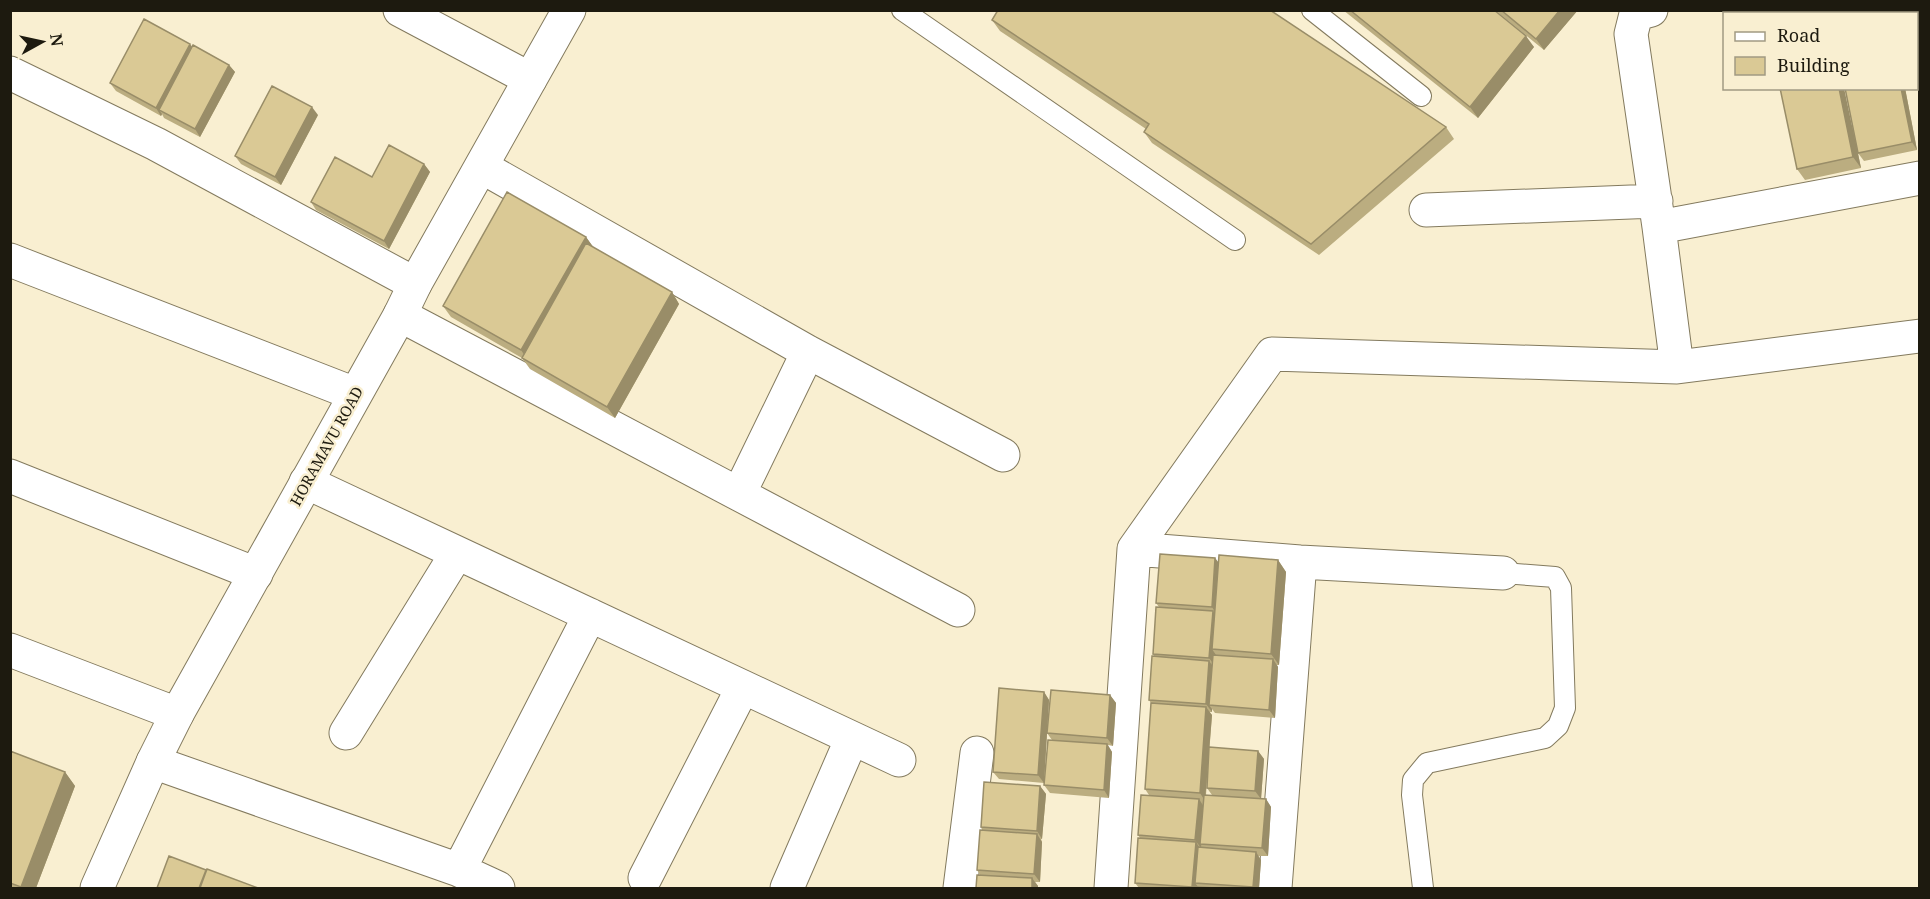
<svg xmlns="http://www.w3.org/2000/svg" width="1930" height="899" font-family="'Noto Serif',serif">
	<rect width="100%" height="100%" fill="#f9efd1"/>
	<g fill="none" stroke-linecap="round" stroke-linejoin="round">
		<defs>
			<path id="lane" d="M 902,10 L 1235,240
				M 1312,10 L 1421,96
				M 1423,888 L 1412,795 L 1413,780 L 1427,763 L 1545,738 L 1558,726 L 1565,708 L 1561,588 L 1555,577 L 1503,573"/>
			<path id="street" d="M 400,10 L 530,79
				M 1651,10 L 1636,14 L 1631,34 L 1659,227 L 1677,367
				M 10,73 L 156,144 L 415,284
				M 482,167 L 808,352 L 1003,455
				M 1426,210 L 1656,201
				M 1659,227 L 1920,178
				M 10,260 L 355,394
				M 400,315 L 958,610
				M 10,476 L 256,574
				M 306,482 L 899,760
				M 739,494 L 808,352
				M 1134,549 L 1300,562 L 1503,573
				M 10,650 L 177,714
				M 346,733 L 457,553
				M 153,762 L 459,870 L 498,888
				M 459,870 L 590,615
				M 645,878 L 743,687
				M 787,888 L 852,738
				M 960,888 L 977,753
				M 1111,888 L 1134,549 L 1272,354 L 1677,367 L 1920,336
				M 1275,888 L 1300,562"/>
			<path id="secondary" d="M 97,888 L 153,762 L 177,714 L 400,315 L 415,284 L 569,10"/>
		</defs>
		<use href="#lane" stroke="#837a5e" stroke-width="22"/>
		<use href="#street" stroke="#837a5e" stroke-width="35"/>
		<use href="#secondary" stroke="#837a5e" stroke-width="35"/>
		<use href="#lane" stroke="#fff" stroke-width="20"/>
		<use href="#street" stroke="#fff" stroke-width="33"/>
		<use href="#secondary" stroke="#fff" stroke-width="33"/>
	</g>
	<path fill="#bbad80" d="M 1343,10 L 1494,10 L 1534,47 L 1478,118 Z
		M 1495,10 L 1578,10 L 1544,50 Z
		M 992,20 L 1446,127 L 1454,139 L 1319,255 L 1152,143 L 1144,132 L 1146,129 L 1000,31 Z
		M 192,47 L 229,65 L 235,72 L 200,137 L 164,118 L 162,114 L 161,116 L 116,91 L 110,83 Z
		M 1905,88 L 1917,150 L 1864,161 L 1858,153 L 1861,168 L 1805,180 L 1797,169 Z
		M 318,115 L 281,185 L 241,164 L 235,156 Z
		M 424,164 L 430,172 L 389,249 L 316,210 L 311,202 L 372,177 Z
		M 586,237 L 593,247 L 672,292 L 679,304 L 615,418 L 530,369 L 522,358 L 451,317 L 443,306 Z
		M 1215,558 L 1218,562 L 1278,560 L 1286,572 L 1279,665 L 1277,665 L 1278,667 L 1275,718 L 1215,713 L 1212,709 L 1212,712 L 1209,712 L 1212,715 L 1206,795 L 1212,795 L 1207,788 L 1258,751 L 1264,759 L 1261,799 L 1266,799 L 1271,807 L 1268,856 L 1258,856 L 1261,860 L 1259,888 L 1139,888 L 1135,883 L 1140,838 L 1138,835 L 1149,795 L 1145,789 L 1151,703 L 1149,700 L 1154,656 L 1153,654 L 1159,607 L 1156,603 Z
		M 1044,692 L 1049,700 L 1044,783 L 999,779 L 993,772 Z
		M 1110,695 L 1116,703 L 1113,746 L 1108,745 L 1112,752 L 1109,798 L 1050,793 L 1044,785 L 1052,740 L 1047,733 Z
		M 10,751 L 65,772 L 75,786 L 36,888 L 10,888 Z
		M 1040,786 L 1046,794 L 1042,839 L 1041,839 L 1042,842 L 1040,882 L 1035,882 L 1038,886 L 1038,888 L 976,888 L 980,875 L 977,870 L 982,830 L 981,827 Z"/>
	<path fill="#998d68" d="M 1560,10 L 1578,10 L 1544,50 L 1536,39 Z
		M 1526,36 L 1534,47 L 1478,118 L 1470,107 Z
		M 190,44 L 196,52 L 159,110 L 162,114 L 161,116 L 156,108 Z
		M 229,65 L 235,72 L 200,137 L 195,129 Z
		M 1839,88 L 1844,88 L 1861,168 L 1853,157 Z
		M 1901,88 L 1905,88 L 1917,150 L 1912,142 Z
		M 312,107 L 318,115 L 281,185 L 275,177 Z
		M 424,164 L 430,172 L 389,249 L 384,241 Z
		M 586,237 L 594,248 L 529,362 L 521,350 Z
		M 672,292 L 679,304 L 615,418 L 607,407 Z
		M 1215,558 L 1221,566 L 1217,615 L 1212,607 Z
		M 1278,560 L 1286,572 L 1279,665 L 1271,654 Z
		M 1213,611 L 1218,619 L 1212,649 L 1216,655 L 1215,666 L 1209,658 Z
		M 1273,659 L 1278,667 L 1275,718 L 1269,710 Z
		M 1209,661 L 1215,669 L 1209,705 L 1212,709 L 1212,712 L 1206,704 Z
		M 1044,692 L 1049,700 L 1044,783 L 1038,775 Z
		M 1110,695 L 1116,703 L 1113,746 L 1107,738 Z
		M 1206,707 L 1212,715 L 1205,801 L 1200,793 Z
		M 1107,744 L 1112,752 L 1109,798 L 1104,790 Z
		M 1258,751 L 1264,759 L 1261,799 L 1255,791 Z
		M 65,772 L 75,786 L 36,888 L 22,888 L 21,887 Z
		M 1040,786 L 1046,794 L 1042,839 L 1037,831 Z
		M 1199,799 L 1204,807 L 1201,848 L 1195,840 Z
		M 1266,799 L 1271,807 L 1268,856 L 1262,848 Z
		M 1037,834 L 1042,842 L 1040,882 L 1034,874 Z
		M 1196,842 L 1201,850 L 1195,883 L 1199,888 L 1194,888 L 1192,887 Z
		M 1256,852 L 1261,860 L 1259,888 L 1254,888 L 1253,887 Z
		M 1032,878 L 1038,886 L 1038,888 L 1032,888 Z"/>
	<path fill="#dac995" stroke="#998d68" stroke-width="1.5" d="M 998,10 L 1270,10 L 1446,127 L 1311,244 L 1144,132 L 1149,124 L 992,20 Z
		M 1350,10 L 1494,10 L 1526,36 L 1470,107 Z
		M 1501,10 L 1560,10 L 1536,39 Z
		M 1766,10 L 1826,10 L 1827,14 L 1767,14 Z
		M 144,19 L 190,44 L 156,108 L 110,83 Z
		M 193,45 L 229,65 L 195,129 L 159,110 Z
		M 272,86 L 312,107 L 275,177 L 235,156 Z
		M 1780,88 L 1839,88 L 1853,157 L 1797,169 Z
		M 1845,88 L 1901,88 L 1912,142 L 1858,153 Z
		M 389,145 L 424,164 L 384,241 L 311,202 L 335,157 L 372,177 Z
		M 507,192 L 586,237 L 521,350 L 443,306 Z
		M 586,243 L 672,292 L 607,407 L 522,358 Z
		M 1160,554 L 1215,558 L 1212,607 L 1156,603 Z
		M 1219,555 L 1278,560 L 1271,654 L 1212,649 Z
		M 1156,607 L 1213,611 L 1209,658 L 1153,654 Z
		M 1213,655 L 1273,659 L 1269,710 L 1209,705 Z
		M 1152,656 L 1209,661 L 1206,704 L 1149,700 Z
		M 999,688 L 1044,692 L 1038,775 L 993,772 Z
		M 1051,690 L 1110,695 L 1107,738 L 1047,733 Z
		M 1151,703 L 1206,707 L 1200,793 L 1145,789 Z
		M 1048,740 L 1107,744 L 1104,790 L 1044,785 Z
		M 1209,747 L 1258,751 L 1255,791 L 1207,788 Z
		M 10,751 L 65,772 L 21,887 L 10,883 Z
		M 984,782 L 1040,786 L 1037,831 L 981,827 Z
		M 1141,795 L 1199,799 L 1195,840 L 1138,835 Z
		M 1204,795 L 1266,799 L 1262,848 L 1200,844 Z
		M 980,830 L 1037,834 L 1034,874 L 977,870 Z
		M 1138,838 L 1196,842 L 1192,887 L 1135,883 Z
		M 1198,847 L 1256,852 L 1253,887 L 1195,883 Z
		M 169,856 L 206,870 L 199,888 L 157,888 Z
		M 207,869 L 258,888 L 200,888 Z
		M 977,875 L 1032,878 L 1032,888 L 976,888 Z
		M 1198,887 L 1216,888 L 1197,888 Z"/>
	<g text-anchor="middle" dominant-baseline="central" stroke-width="5" stroke-linejoin="round" paint-order="stroke">
		<g font-size="15" fill="#1d1a0f" stroke="#f9efd1">
			<text transform="translate(326 446) rotate(-61)">HORAMAVU ROAD</text>
		</g>
	</g>
	<rect width="1930" height="899" fill="none" stroke="#1d1a0f" stroke-width="24"/>
	<rect x="1723" y="12" width="195" height="78" fill="#f9efd1" stroke="#a19a83" stroke-width="1.5"/>
	<rect x="1735" y="32" width="30" height="9" fill="#ffffff" stroke="#a19a83" stroke-width="1.5"/>
	<text x="1777" y="42" font-size="18" fill="#1d1a0f">Road</text>
	<rect x="1735" y="57" width="30" height="18" fill="#dac995" stroke="#a19a83" stroke-width="1.5"/>
	<text x="1777" y="72" font-size="18" fill="#1d1a0f">Building</text>
	<g transform="translate(42 42) rotate(82)" stroke="#f9efd1" stroke-width="4.5" paint-order="stroke">
	<path d="M0-4.5L10 22L0 15L-10 22Z" fill="#1d1a0f"/>
	<text y="-9" font-size="16" font-weight="bold" text-anchor="middle" fill="#1d1a0f">N</text>
	</g>
</svg>
